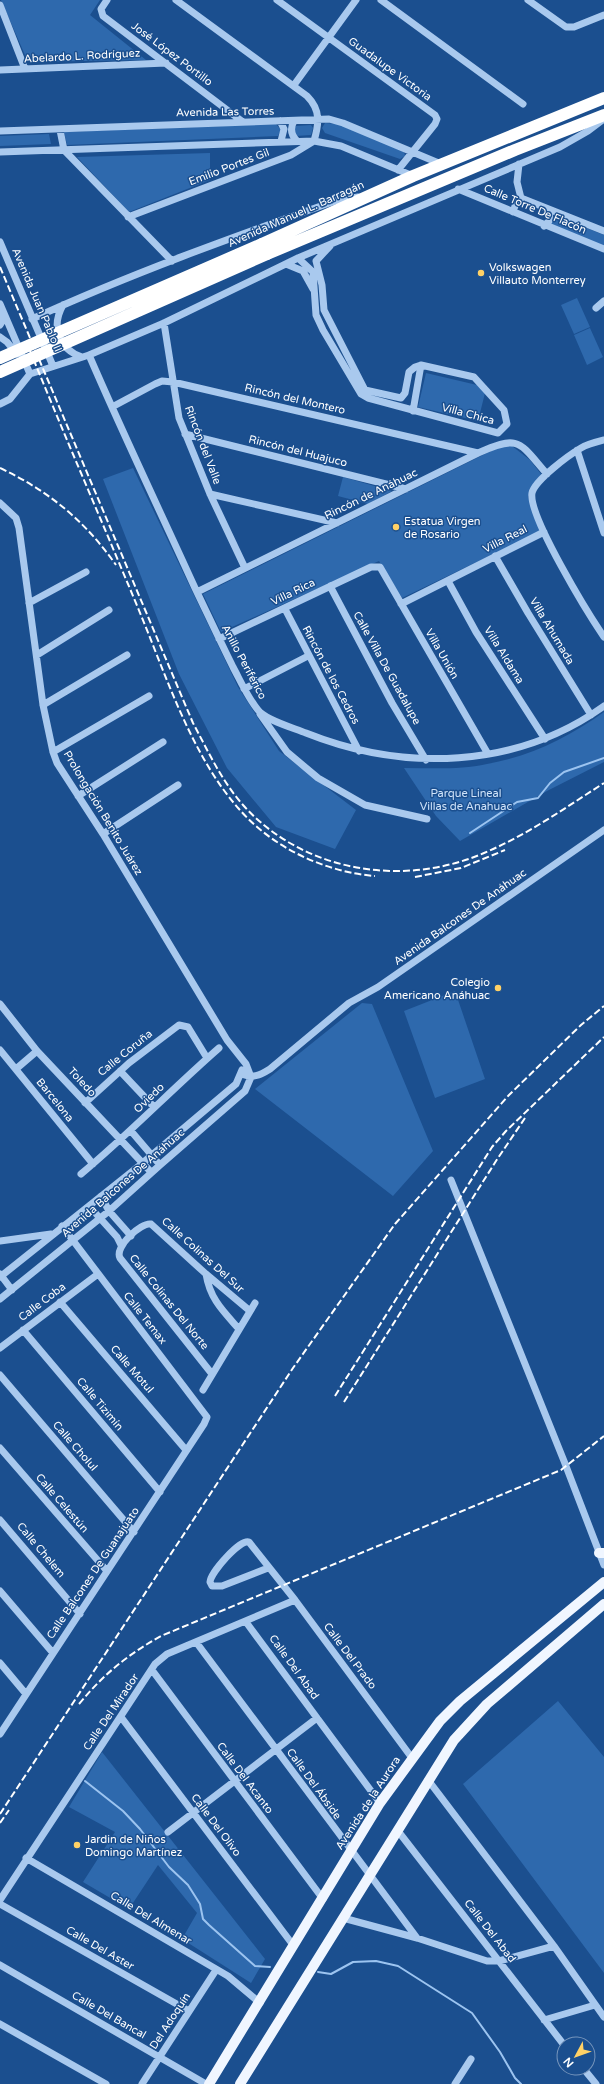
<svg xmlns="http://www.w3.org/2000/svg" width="604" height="2084" font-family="'Varela Round',sans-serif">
	<rect width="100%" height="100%" fill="#1b4f8f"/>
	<path fill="#2e69ad" d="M 1,0 L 100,0 L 90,15 L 146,60 L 28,62 Z
		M 325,123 L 338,124 L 404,151 L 405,156 L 400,159 L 325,133 L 322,128 Z
		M 276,124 L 281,130 L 278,136 L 67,145 L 64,132 Z
		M 311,125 L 313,128 L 311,135 L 296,136 L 294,128 L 296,126 Z
		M 49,134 L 51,144 L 0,146 L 0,136 Z
		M 210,153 L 210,180 L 129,212 L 77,157 Z
		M 554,215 L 604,235 L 604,247 L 550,225 Z
		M 577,298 L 590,327 L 574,334 L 561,305 Z
		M 590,328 L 603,357 L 587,365 L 574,335 Z
		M 426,373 L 477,385 L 485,393 L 478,421 L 418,407 Z
		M 512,446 L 530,460 L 541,474 L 528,497 L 541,531 L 402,598 L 379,561 L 221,632 L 203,594 L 499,447 Z
		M 133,468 L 238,687 L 279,751 L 356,810 L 335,849 L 276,827 L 227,768 L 179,674 L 103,479 Z
		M 343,477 L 392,491 L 368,504 L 338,496 Z
		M 604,712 L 604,762 L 547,791 L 460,841 L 436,816 L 404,768 C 431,768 460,770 487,764 C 532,756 567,738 604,712 Z
		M 455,991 L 485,1079 L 435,1098 L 404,1011 Z
		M 362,1003 L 372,1004 L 433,1151 L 393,1196 L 255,1089 Z
		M 558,1701 L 604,1757 L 604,1973 L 463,1784 Z
		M 102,1752 L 265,1959 L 251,1983 L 182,1939 L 197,1913 L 158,1865 L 129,1909 L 83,1882 L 115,1832 L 69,1807 Z"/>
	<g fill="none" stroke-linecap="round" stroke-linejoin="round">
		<path stroke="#9cc4f0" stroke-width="2" d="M 470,833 L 517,802 L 538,798 L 550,783 L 564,772 L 604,758
			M 85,1781 L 123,1811 L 140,1829 L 169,1867 L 188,1885 L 200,1904 L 203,1919 L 209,1925 L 255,1966 L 270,1967
			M 318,1972 L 331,1974 L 353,1962 L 376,1961 L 398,1966 L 472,2013 L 500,2052 L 515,2078 L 521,2084"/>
		<path stroke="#a9c9ee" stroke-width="7" d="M 107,0 L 101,9 L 103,16 L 243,122
			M 277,0 L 435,115 L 437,119 L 435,124 L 398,170
			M 381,0 L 523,104
			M 528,0 L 566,27 L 574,27 L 604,15
			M 0,5 L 25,69
			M 0,70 L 166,63
			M 294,85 L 356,0
			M 280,121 L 284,129 L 281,141
			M 294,121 C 290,128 291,135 297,141
			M 60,130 L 64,150 L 172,261
			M 0,131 L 329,119 L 343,123 L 441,164
			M 0,152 L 314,141 L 341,146 L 413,176
			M 519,164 L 517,182 L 521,198 L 604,231
			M 458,189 L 604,249
			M 513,212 L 516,203 L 521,198
			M 128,217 L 291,155 L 314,141 C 319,124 321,110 307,96 L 176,0
			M 544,226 L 549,221 L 550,211
			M 0,242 L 53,366
			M 298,258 L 313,272 L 316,315 L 323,330 L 361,394 L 368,398 L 498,433 L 507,424 L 504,410 L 474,377 L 421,365 L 415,367 L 409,372 L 405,393 L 401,398 L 365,390 L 324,310 L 322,285 L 316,261 L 330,246
			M 286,264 L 303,271 L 313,289
			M 0,304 L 30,374
			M 63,305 C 51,326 58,349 82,357
			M 596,308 L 604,301
			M 32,319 C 130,274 233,237 335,201 L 358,197
			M 164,323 L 179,418 L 210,494 L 245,568
			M 0,325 L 3,320 L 3,312
			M 0,337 L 7,342 L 17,354
			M 89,355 C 123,434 160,511 195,588 C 208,615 220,641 233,667 C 241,682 248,698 258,710 C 265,720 294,728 306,733 C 404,772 516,769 604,706
			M 0,404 L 10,399 L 30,374 L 89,355 L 164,323 L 298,258 L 560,147 L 588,131 L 604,119
			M 112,407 L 155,384 L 162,381 L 173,382 L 478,453
			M 413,411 L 421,365
			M 185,434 L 406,489
			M 604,440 C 596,442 588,444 581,448 C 569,455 535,480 532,493 C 528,516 589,615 604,637
			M 577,450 L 604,533
			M 210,494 L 337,523
			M 0,503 L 16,518 L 19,528 L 43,705 L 53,752 L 57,763 L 103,834 L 227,1040 L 246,1064 L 251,1077 L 245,1091 L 160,1165 L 109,1211 L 0,1299
			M 495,556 L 528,613 L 591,715
			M 448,581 L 476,632 L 545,739
			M 330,586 L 392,703 L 426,760
			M 197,592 L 478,453 C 520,434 519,442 547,474
			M 29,603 L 86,572
			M 401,604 L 544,532
			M 285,609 L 359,751
			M 219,639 L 371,567 L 380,567 L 488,754
			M 37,655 L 109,610
			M 244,689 L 308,656
			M 43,705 L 127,655
			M 260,714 L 287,752 L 318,778 L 365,805 L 427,819
			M 53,752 L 149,696
			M 78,796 L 163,742
			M 103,834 L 178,785
			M 0,1004 L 37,1051 L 151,1172
			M 0,1050 L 93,1164
			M 16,1069 L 37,1051
			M 120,1071 L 154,1107
			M 241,1074 C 253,1078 259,1076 270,1069 L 349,1003 L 378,987 L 604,830
			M 85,1103 L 129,1063 L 179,1025 L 188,1027 L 207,1058
			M 131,1131 L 160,1165
			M 81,1174 C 129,1134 172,1089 219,1048
			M 451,1180 L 564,1461 L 604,1565
			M 101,1196 L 109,1211 L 131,1236
			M 89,1206 L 117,1237 L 121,1245
			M 0,1241 L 51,1234
			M 0,1274 L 12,1290
			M 206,1274 C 210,1299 223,1311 239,1329
			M 0,1277 L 139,1166 L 236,1084 L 242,1070
			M 60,1302 L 186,1450
			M 23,1330 L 160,1492
			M 0,1348 L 98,1274
			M 212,1374 L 120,1258 C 114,1247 141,1222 151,1224 L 206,1274 L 250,1311
			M 0,1375 L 134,1532
			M 203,1390 L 255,1303
			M 0,1448 L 107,1571
			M 0,1520 L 80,1614
			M 268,1568 L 222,1586 L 212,1586 L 210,1582 C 211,1572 240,1539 249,1542 L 295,1600 L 412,1758
			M 0,1591 L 53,1653
			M 246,1622 L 380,1803
			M 196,1642 L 417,1938
			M 0,1663 L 26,1694
			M 152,1670 L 323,1899
			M 121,1717 L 293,1945
			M 0,1734 L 204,1424 L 207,1417 L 62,1226
			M 428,1780 L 554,1946 L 604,2017
			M 398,1831 L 564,2045
			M 168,1832 L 317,1718
			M 26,1858 L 228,1976 L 260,2003
			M 0,1900 L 155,1664 L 167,1654 L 295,1600
			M 0,1904 L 189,2011
			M 343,1918 L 417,1938 L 487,1961 L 499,1961 L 554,1946
			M 0,1965 L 206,2084
			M 544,2020 L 595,2005
			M 0,2024 L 106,2084
			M 583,2068 L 596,2084
			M 142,2084 L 216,1970
			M 455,2084 L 471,2059"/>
		<path stroke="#f0f6ff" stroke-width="10" d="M 599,1553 L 604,1553
			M 209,2084 L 380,1803 L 440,1721 L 460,1701 L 604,1582
			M 240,2084 L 454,1740 L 487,1704 L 604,1604"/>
		<path stroke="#fff" stroke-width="12" d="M 262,244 L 413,176 L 604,98
			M 267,254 L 515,150 L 604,115"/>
		<path stroke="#fff" stroke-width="2" stroke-dasharray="7 3" stroke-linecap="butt" d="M 0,267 L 193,723 C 208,751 221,780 243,805 C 303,872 403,888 484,853 C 527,835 565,808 604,783
			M 26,341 C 62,430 101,519 138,608 C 166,675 191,755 239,809 C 273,848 325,872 375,876
			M 0,468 C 49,491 85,521 116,565
			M 415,877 L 461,868 L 505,850
			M 335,1396 L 492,1147 L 506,1131 L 604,1037
			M 344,1402 L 496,1161 L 525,1118
			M 79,1704 C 104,1674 127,1655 161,1636 L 561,1470 L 604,1436
			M 0,1814 L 293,1368 L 395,1224 L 509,1095 L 581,1025 L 604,1006
			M 0,1823 L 9,1810"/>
		<path stroke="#fff" stroke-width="12" d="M 0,358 L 262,244
			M 0,372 L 267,254"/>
	</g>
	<g fill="#ffd166" stroke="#1b4f8f" stroke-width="1.5">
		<circle cx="481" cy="273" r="4"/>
		<circle cx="396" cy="527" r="4"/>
		<circle cx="498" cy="988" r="4"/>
		<circle cx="77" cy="1845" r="4"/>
	</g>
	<g text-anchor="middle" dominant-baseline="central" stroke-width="3" stroke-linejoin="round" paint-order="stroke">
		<g font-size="11" fill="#fff" stroke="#1b4f8f">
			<text transform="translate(172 54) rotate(37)">José López Portillo</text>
			<text transform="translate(82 56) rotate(-3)">Abelardo L. Rodríguez</text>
			<text transform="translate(390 69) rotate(36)">Guadalupe Victoria</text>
			<text transform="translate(225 112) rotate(-1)">Avenida Las Torres</text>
			<text transform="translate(229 167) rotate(-21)">Emilio Portes Gil</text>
			<text transform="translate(535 209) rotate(23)">Calle Torre De Flacón</text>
			<text transform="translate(296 214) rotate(-24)">Avenida Manuel L. Barragán</text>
			<text transform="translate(37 300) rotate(67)">Avenida Juan Pablo II</text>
			<text transform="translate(295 399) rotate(13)">Rincón del Montero</text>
			<text transform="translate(468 414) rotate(15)">Villa Chica</text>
			<text transform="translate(203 445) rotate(69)">Rincón del Valle</text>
			<text transform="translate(298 451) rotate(14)">Rincón del Huajuco</text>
			<text transform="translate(371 494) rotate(-26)">Rincón de Anáhuac</text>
			<text transform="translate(505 539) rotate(-27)">Villa Real</text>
			<text transform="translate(293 592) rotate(-26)">Villa Rica</text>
			<text transform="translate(552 631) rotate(59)">Villa Ahumada</text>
			<text transform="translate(442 654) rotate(60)">Villa Unión</text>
			<text transform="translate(504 655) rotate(58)">Villa Aldama</text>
			<text transform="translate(244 662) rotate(62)">Anillo Periférico</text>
			<text transform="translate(387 668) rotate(61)">Calle Villa De Guadalupe</text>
			<text transform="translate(331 675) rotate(62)">Rincón de los Cedros</text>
			<text transform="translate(103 813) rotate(59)">Prolongación Benito Juárez</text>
			<text transform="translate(460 917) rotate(-35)">Avenida Balcones De Anáhuac</text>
			<text transform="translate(125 1053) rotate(-39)">Calle Coruña</text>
			<text transform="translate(82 1082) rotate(47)">Toledo</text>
			<text transform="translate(149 1098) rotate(-44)">Oviedo</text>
			<text transform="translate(55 1100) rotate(51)">Barcelona</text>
			<text transform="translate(123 1183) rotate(-41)">Avenida Balcones De Anáhuac</text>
			<text transform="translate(203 1255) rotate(42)">Calle Colinas Del Sur</text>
			<text transform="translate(42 1302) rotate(-37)">Calle Coba</text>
			<text transform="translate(169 1302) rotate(51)">Calle Colinas Del Norte</text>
			<text transform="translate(145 1318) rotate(52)">Calle Temax</text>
			<text transform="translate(132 1369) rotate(49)">Calle Motul</text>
			<text transform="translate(100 1404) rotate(50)">Calle Tizimín</text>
			<text transform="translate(75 1446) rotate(49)">Calle Cholul</text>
			<text transform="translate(62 1503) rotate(49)">Calle Celestún</text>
			<text transform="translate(41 1550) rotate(50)">Calle Chelem</text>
			<text transform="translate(93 1573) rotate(-56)">Calle Balcones De Guanajuato</text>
			<text transform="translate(350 1656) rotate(53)">Calle Del Prado</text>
			<text transform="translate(294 1667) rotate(54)">Calle Del Abad</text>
			<text transform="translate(111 1712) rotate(-56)">Calle Del Mirador</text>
			<text transform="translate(245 1778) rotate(53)">Calle Del Acanto</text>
			<text transform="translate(314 1784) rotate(54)">Calle Del Ábside</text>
			<text transform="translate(368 1803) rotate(-57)">Avenida de la Aurora</text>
			<text transform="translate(216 1825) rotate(53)">Calle Del Olivo</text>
			<text transform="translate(151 1918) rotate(31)">Calle Del Almenar</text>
			<text transform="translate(490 1931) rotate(52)">Calle Del Abad</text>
			<text transform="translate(100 1948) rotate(30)">Calle Del Aster</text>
			<text transform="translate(109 2015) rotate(30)">Calle Del Bancal</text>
			<text transform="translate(170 2021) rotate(-57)">Del Adoquín</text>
		</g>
		<g font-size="11" fill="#fff" stroke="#1b4f8f" text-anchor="start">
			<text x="489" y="267">Volkswagen<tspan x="489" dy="13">Villauto Monterrey</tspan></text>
			<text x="404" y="521">Estatua Virgen<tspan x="404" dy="13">de Rosario</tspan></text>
			<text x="490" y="982" text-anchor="end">Colegio<tspan x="490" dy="13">Americano Anáhuac</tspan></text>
			<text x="85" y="1839">Jardin de Niños<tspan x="85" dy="13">Domingo Martínez</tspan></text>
		</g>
		<g font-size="11" fill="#cfe3fa" stroke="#1b4f8f">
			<text x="466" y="793">Parque Lineal<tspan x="466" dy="13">Villas de Anahuac</tspan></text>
		</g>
	</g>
	<g transform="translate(576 2056) rotate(229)"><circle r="19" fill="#1b4f8f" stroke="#7695bc"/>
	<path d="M0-3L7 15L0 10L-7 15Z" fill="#ffd166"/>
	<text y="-6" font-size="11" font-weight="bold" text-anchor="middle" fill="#ffffff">N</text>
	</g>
</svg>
